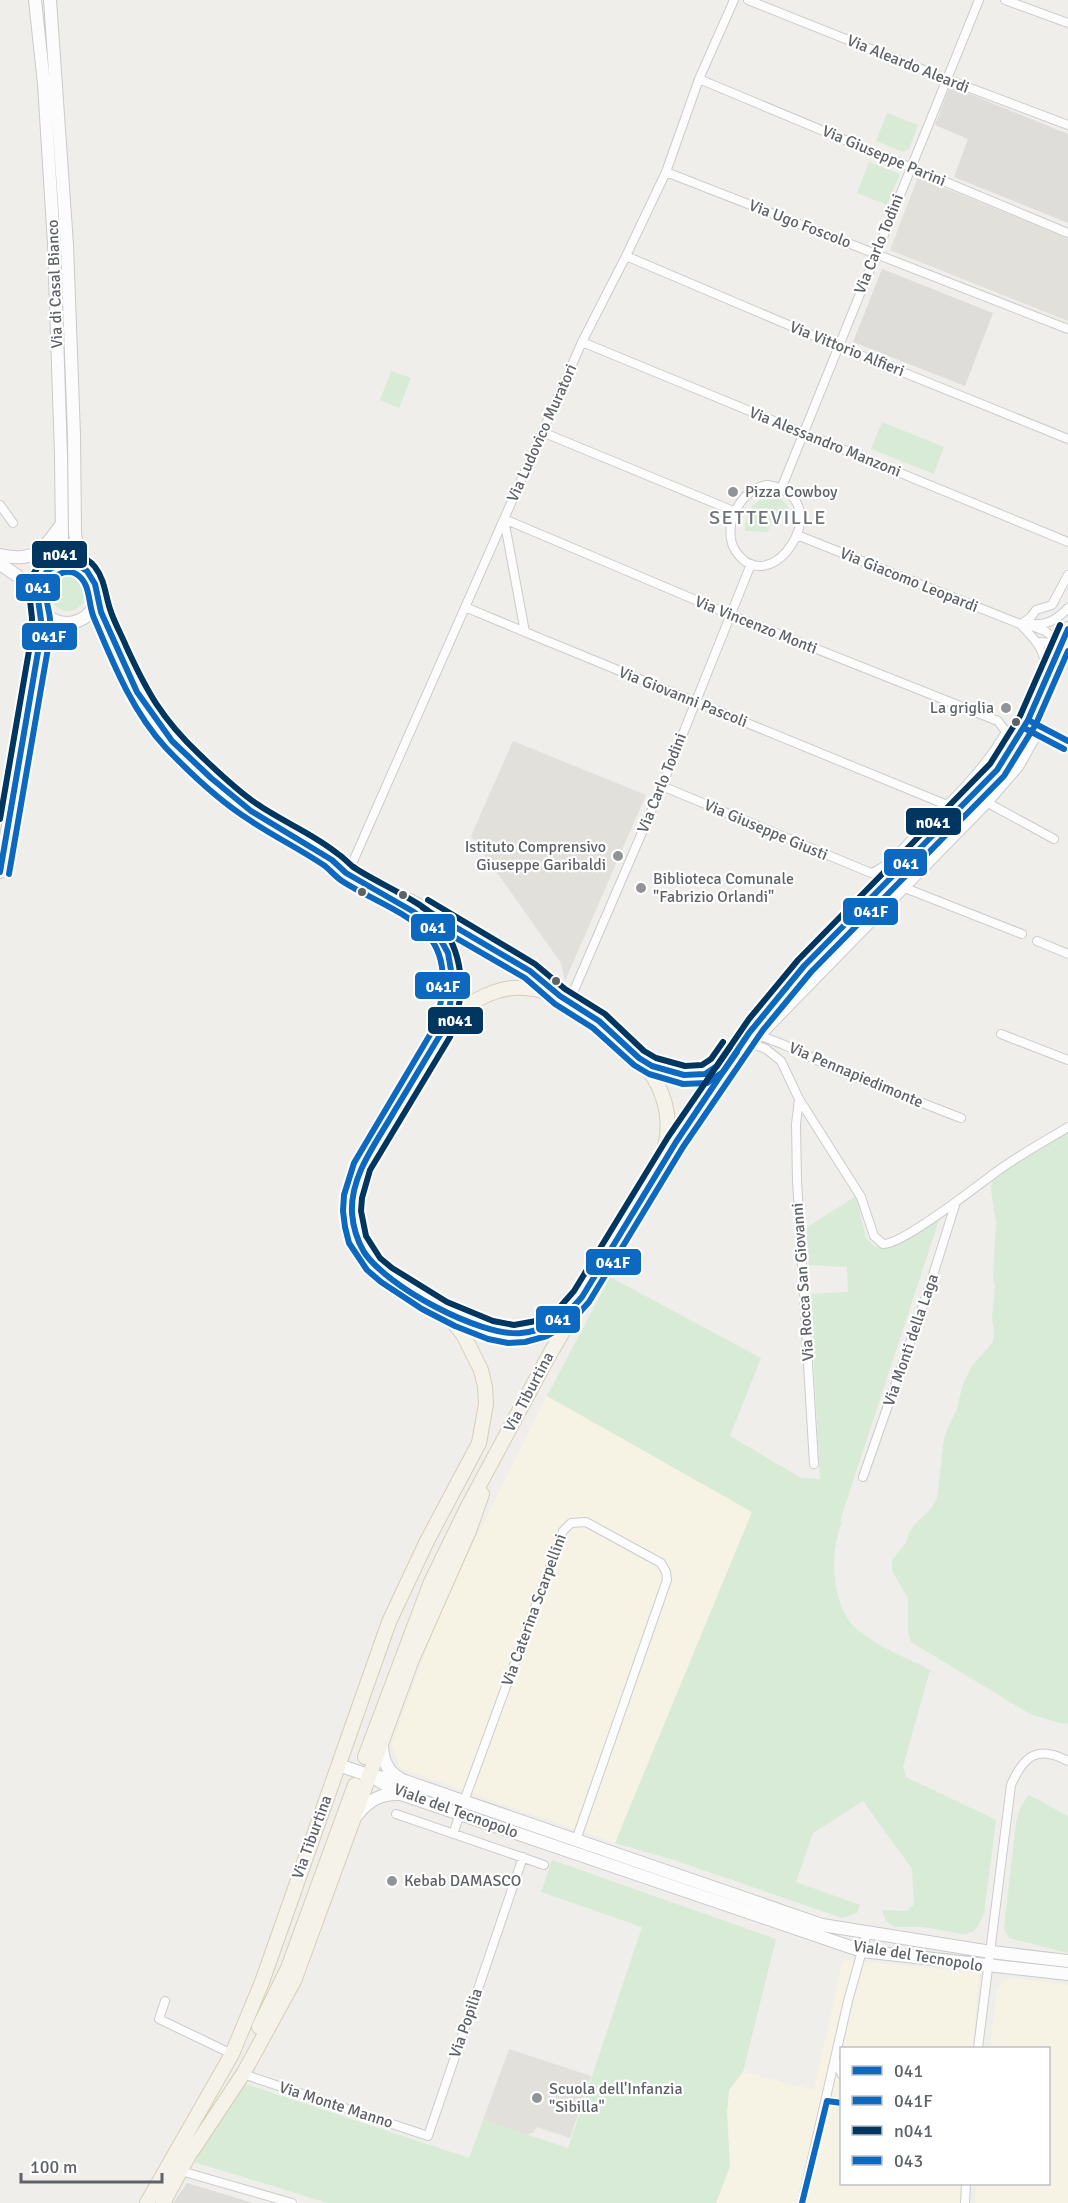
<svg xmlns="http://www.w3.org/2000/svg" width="1068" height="2203" font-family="Signika,sans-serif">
	<rect width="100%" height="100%" fill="#efeeea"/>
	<path fill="#f7f3e4" d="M 547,1396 L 752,1512 L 615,1843 L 400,1768 L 392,1744 L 443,1604 Z
		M 843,1960 L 979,1973 L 973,2048 L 842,2048 L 842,2184 L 963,2184 L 962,2203 L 716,2203 L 730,2166 L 727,2112 L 729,2090 L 743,2072 L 814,2090 Z
		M 1012,1978 L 1068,1985 L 1068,2203 L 975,2203 L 976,2184 L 1048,2184 L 1048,2048 L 990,2048 L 997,1990 L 1003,1982 Z"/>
	<path fill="#dfddda" d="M 950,86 L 1068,134 L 1068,223 L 954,177 L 968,139 L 935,125 Z
		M 882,269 L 993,313 L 965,386 L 853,342 Z
		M 187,2183 L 253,2203 L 173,2203 Z"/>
	<path fill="#e2e0da" d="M 918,177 L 1068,238 L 1068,321 L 890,250 Z
		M 513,741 L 646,795 L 565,981 L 561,963 L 471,836 Z
		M 509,2049 L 591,2076 L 570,2138 L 537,2127 L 534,2132 L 527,2135 L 483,2120 Z"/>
	<path fill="#d8ebd6" d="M 887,113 L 918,125 L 909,149 L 903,152 L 876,141 Z
		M 869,162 L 900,174 L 887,205 L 857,193 Z
		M 391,371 L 411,378 L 399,408 L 380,400 Z
		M 882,422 L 944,447 L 934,474 L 871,449 Z
		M 768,496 C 782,496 789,504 791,518 L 773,517 L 768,532 L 745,531 C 745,514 752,501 768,496 Z
		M50 593a18 18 0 1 1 36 0a18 18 0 1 1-36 0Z
		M 1068,1131 L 1068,1723 L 1063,1724 L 1030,1714 L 911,1642 L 908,1632 L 908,1598 L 892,1571 L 892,1560 L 906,1543 L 909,1533 L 915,1524 L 931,1509 L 937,1498 L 944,1439 L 947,1429 L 957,1409 L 962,1387 L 971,1367 L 993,1342 L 994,1330 L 992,1319 L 995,1286 L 993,1277 L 996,1223 L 991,1190 L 992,1179 Z
		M 856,1196 L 866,1238 L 875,1247 L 941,1214 L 840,1521 L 842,1522 C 829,1552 831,1608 858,1630 C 878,1647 907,1658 930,1670 L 903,1767 L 906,1777 L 996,1820 L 984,1914 L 977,1928 L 973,1932 L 963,1934 L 923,1927 L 895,1927 L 886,1921 L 882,1910 L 907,1911 L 914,1904 L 912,1869 L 863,1801 L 813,1833 L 796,1882 L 860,1905 L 857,1913 L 842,1918 L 674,1860 L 615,1843 L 752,1512 L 547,1396 L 610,1277 L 761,1358 L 730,1436 L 801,1478 L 820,1479 L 810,1294 L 848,1292 L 847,1267 L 809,1265 L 806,1228 Z
		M 1029,1795 L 1068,1816 L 1068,1953 L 1009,1938 L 1004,1929 L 1016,1822 L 1021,1806 Z
		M 552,1860 L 776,1939 L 743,2072 L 729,2090 L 727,2112 L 730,2166 L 716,2203 L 328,2203 L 194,2162 L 243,2083 L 469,2158 L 483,2120 L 568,2148 L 642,1927 L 541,1892 Z"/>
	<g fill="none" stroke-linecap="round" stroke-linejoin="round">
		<defs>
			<path id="street" d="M 748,0 L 946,79 L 1068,125
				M 1005,0 L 1068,23
				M 699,79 L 1068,233
				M 666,172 L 1068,329
				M 626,256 L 838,346 L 1068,439
				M 582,342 L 1068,542
				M 542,432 L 736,512
				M 768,485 C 842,498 770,606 735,550 C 721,527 741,487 768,485 Z
				M 781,489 L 979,0
				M 0,505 L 13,523
				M 504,519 L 731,615 L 998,721 L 1006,732 C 981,775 946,806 910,841 C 899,852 886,868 871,873 L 662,786
				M 504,519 L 525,632 L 947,805
				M 797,535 L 1020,624 C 1043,625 1052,625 1068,608
				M 465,607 L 525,632
				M 1020,624 C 1035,639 1046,651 1046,672
				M 1021,624 L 1031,617 L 1036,610 L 1052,605 L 1068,575
				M 1032,626 L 1045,631 L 1062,643
				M 1037,642 L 1062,643
				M 1036,725 L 1068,741
				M 1041,728 L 1019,767 L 988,803 L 1054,839
				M 351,866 L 582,342 L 626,256 L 666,172 L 699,79 L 734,0
				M 905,888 L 1022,934
				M 1037,941 L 1068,954
				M 569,1002 L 662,786 L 751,564
				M 756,1034 L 782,1044 L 840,1071 L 961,1118
				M 1001,1034 L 1068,1060
				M 742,1043 L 753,1044 L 766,1049 L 781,1061 L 799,1099 L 861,1197 L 874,1236 L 883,1244 C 902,1245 977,1186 996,1172 C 1019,1155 1044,1142 1068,1127
				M 753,1044 L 988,803
				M 799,1099 L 796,1124 L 797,1181 L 814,1464
				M 863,1477 L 928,1291 L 956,1202
				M 464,1801 L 563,1531 L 571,1523 L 586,1522 L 661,1563 L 666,1572 L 667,1580 L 576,1840
				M 396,1814 L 544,1865
				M 453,1834 L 460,1814
				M 165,2001 L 159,2019 L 232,2054
				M 978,2048 L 1011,1785 C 1024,1755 1038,1745 1068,1761
				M 835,2059 L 842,2075
				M 243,2074 L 428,2136 L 523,1857
				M 827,2101 L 842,2103
				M 181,2171 L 292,2203
				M 802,2203 L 848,2001 L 867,1933
				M 965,2203 L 966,2184"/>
			<path id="secondary" d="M 35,0 L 44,84 L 54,244 L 61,455 L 62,541 L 59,554 L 53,567
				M 50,0 L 67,245 L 74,435 L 75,533 L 80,566
				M 0,555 C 34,563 42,551 61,525
				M37 593a30 30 0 1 1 60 0a30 30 0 1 1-60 0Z
				M 0,564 L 22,579 L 38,600
				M 97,592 C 101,613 110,628 118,647 C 127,666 133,686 144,705 C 174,753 229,797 277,828 C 295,839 314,848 331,860 C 338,865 343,871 349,875 C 374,890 415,905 433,928 C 456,956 457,994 444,1027
				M 39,646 L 49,632 L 67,623
				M 0,872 L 39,646 L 41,620 L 40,605
				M 410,900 L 530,971 L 560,995
				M 382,1744 C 382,1760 387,1772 401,1779
				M 338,1765 L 371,1776 L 401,1794 L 862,1951 L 1068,1974
				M 378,1777 L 405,1781 L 822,1925 L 991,1952 L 1068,1961
				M 357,1815 C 369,1800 381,1793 400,1794"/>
			<path id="primary" d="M 644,1064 C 666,1091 673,1122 663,1155
				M 571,1311 C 556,1324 537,1333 517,1334 C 481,1335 380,1281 362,1250 C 347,1223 350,1194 362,1166 L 442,1032 C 453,1015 468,1003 487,995 C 532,974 577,1002 611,1031 C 622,1041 632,1053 645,1062 C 660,1073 693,1082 710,1071 C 717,1067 721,1061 725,1055
				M 365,1757 L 431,1582 L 467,1508 L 547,1359 L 652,1178 L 750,1033 L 794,981 L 804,966 L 927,843 L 997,770 L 1028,720 L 1068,629
				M 259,2027 L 288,1968 L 355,1785
				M 192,2151 L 243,2074 L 294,1981 L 411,1662 L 469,1531 L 482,1494
				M 147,2203 L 232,2054 L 262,1982 L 389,1622 L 427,1541 L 479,1443 L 486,1404 L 485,1387 L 481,1370 L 464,1336 L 451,1319 L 436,1305
				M 163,2203 L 195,2144"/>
		</defs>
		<use href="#street" stroke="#cbcccc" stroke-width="10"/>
		<use href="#secondary" stroke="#cacacb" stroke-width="14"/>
		<use href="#primary" stroke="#d7ceb8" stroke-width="16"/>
		<use href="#street" stroke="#fdfcfc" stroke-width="8"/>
		<use href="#secondary" stroke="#fdfcfc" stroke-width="12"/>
		<use href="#primary" stroke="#f4f2e9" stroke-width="14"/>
		<defs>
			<path id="bus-1" d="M 1028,720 L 1068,741
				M 0,872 L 39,646 L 41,620 L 37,592 L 39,583 L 48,570 L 59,564 L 70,563 L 80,566 L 87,571 L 95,584 L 101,612 L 137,692 L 172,741 L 211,778 L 251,811 L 332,860 L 346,873 L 414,912 L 434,928 L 448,953 L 453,982 L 449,1012 L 442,1032 C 426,1058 411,1084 395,1110 C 377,1142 350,1175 352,1213 C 353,1227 357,1240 364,1252 C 386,1286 480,1337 521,1333 C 547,1331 566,1316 582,1297 L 676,1142 L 749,1033 L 804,966 L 997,770 L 1028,720 L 1068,629
				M 423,908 L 530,971 L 560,996 L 599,1021 L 639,1058 L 652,1066 L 684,1075 L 705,1074 L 717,1066 L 730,1047"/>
			<path id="bus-2" d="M 1024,728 L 1064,749
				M 9,874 L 48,648 C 49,639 50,629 50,620 C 50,611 44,599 47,589 C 50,576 67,566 79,576 C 91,586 88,605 94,618 C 113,663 132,711 166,748 C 190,773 218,800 248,819 C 273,836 300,849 325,866 C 331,871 336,877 342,881 C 368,898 406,911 427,934 C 450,960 444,998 434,1028 L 354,1163 L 344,1195 L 343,1211 L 345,1227 L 349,1243 L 367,1270 L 381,1282 L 422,1309 L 455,1326 L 488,1339 L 508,1343 L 525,1342 L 547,1336 L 571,1322 L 589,1302 L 683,1147 L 763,1030 L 811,972 L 1004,776 L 1036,724 L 1068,651
				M 418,916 L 525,978 L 555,1004 L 593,1028 L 634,1065 L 649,1074 L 683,1084 L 707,1083 L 723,1072 L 737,1052"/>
			<path id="bus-3" d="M 0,819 L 30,645 C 31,636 32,627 32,618 C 29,591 24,570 54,556 C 67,551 86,555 95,567 C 105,580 105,594 110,609 C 114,622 121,634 126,646 C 147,692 162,719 199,754 C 217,771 236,790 257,804 C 283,822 314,834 338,854 C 343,857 347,862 352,866 C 375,883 427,902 442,925 C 466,961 465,997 450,1037 L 370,1170 L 362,1198 L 361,1211 L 366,1236 L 380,1258 L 392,1268 L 447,1302 L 493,1321 L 514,1325 L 536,1321 L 559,1308 L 574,1291 L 668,1137 L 749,1019 L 798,960 L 990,764 L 1020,716 L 1060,625
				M 428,900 L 535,964 L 565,989 L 605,1014 L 644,1051 L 656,1058 L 685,1066 L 702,1065 L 711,1059 L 723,1042"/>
			<path id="bus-4" d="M 802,2203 L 827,2101 L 842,2103"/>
		</defs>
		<use href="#bus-1" stroke="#fff" stroke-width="10"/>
		<use href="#bus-2" stroke="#fff" stroke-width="10"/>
		<use href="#bus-3" stroke="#fff" stroke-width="10"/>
		<use href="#bus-4" stroke="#fff" stroke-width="10"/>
		<use href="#bus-1" stroke="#0c69bf" stroke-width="6"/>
		<use href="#bus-2" stroke="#0c69bf" stroke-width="6"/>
		<use href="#bus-3" stroke="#00365f" stroke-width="6"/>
		<use href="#bus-4" stroke="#0c69bf" stroke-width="6"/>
	</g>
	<g fill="#919496" stroke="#fff" stroke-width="2">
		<circle cx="733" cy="492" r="6"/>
		<circle cx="1006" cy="708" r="6"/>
		<circle cx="618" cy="856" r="6"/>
		<circle cx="641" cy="888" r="6"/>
		<circle cx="392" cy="1881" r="6"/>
		<circle cx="537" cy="2098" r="6"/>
	</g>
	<g fill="#5f6368" stroke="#fff" stroke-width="2">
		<circle cx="1016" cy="722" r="5"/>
		<circle cx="362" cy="892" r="5"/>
		<circle cx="403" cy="895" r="5"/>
		<circle cx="556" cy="981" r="5"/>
	</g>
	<g text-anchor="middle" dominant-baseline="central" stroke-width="4.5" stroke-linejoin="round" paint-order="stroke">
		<g font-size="16" fill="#5f6368" stroke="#fff">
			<text transform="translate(908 64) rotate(22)">Via Aleardo Aleardi</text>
			<text transform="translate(884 156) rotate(23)">Via Giuseppe Parini</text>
			<text transform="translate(800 224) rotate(21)">Via Ugo Foscolo</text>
			<text transform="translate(879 244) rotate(-68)">Via Carlo Todini</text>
			<text transform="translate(55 284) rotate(-92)">Via di Casal Bianco</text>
			<text transform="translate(847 349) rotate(22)">Via Vittorio Alfieri</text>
			<text transform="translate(542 433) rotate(-66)">Via Ludovico Muratori</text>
			<text transform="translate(825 442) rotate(22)">Via Alessandro Manzoni</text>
			<text transform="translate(909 580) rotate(22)">Via Giacomo Leopardi</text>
			<text transform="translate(756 625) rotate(22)">Via Vincenzo Monti</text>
			<text transform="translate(683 697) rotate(22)">Via Giovanni Pascoli</text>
			<text transform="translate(662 783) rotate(-68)">Via Carlo Todini</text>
			<text transform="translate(766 830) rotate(23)">Via Giuseppe Giusti</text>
			<text transform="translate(856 1075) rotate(23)">Via Pennapiedimonte</text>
			<text transform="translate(803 1282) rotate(-94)">Via Rocca San Giovanni</text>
			<text transform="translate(911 1340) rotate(-71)">Via Monti della Laga</text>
			<text transform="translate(529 1392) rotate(-62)">Via Tiburtina</text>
			<text transform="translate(534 1610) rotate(-70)">Via Caterina Scarpellini</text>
			<text transform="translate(456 1811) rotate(20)">Viale del Tecnopolo</text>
			<text transform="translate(312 1837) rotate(-70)">Via Tiburtina</text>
			<text transform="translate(918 1956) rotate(9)">Viale del Tecnopolo</text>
			<text transform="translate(466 2023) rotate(-71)">Via Popilia</text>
			<text transform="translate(336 2105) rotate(18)">Via Monte Manno</text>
		</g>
		<g font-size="16" fill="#5f6368" stroke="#fff" text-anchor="start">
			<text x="745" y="492">Pizza Cowboy</text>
			<text x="994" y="708" text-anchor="end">La griglia</text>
			<text x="606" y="847" text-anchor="end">Istituto Comprensivo<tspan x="606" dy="18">Giuseppe Garibaldi</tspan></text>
			<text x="653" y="879">Biblioteca Comunale<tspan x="653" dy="18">"Fabrizio Orlandi"</tspan></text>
			<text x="404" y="1881">Kebab DAMASCO</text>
			<text x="549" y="2089">Scuola dell'Infanzia<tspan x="549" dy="18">"Sibilla"</tspan></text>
		</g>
		<g font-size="20" letter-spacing="1.5" fill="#70757a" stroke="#fff">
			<text x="768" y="517">SETTEVILLE</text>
		</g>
	</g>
	<g stroke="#fff" stroke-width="2">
		<rect x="31" y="540" width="57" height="29" rx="6" fill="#00365f"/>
		<rect x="15" y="573" width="46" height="29" rx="6" fill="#0c69bf"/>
		<rect x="21" y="622" width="57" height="29" rx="6" fill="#0c69bf"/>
		<rect x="905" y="807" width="57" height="29" rx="6" fill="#00365f"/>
		<rect x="883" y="848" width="45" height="29" rx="6" fill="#0c69bf"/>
		<rect x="842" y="897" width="57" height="29" rx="6" fill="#0c69bf"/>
		<rect x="410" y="913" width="46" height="29" rx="6" fill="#0c69bf"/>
		<rect x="414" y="971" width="57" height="29" rx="6" fill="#0c69bf"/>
		<rect x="427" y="1006" width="57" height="29" rx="6" fill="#00365f"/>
		<rect x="585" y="1248" width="57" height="28" rx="6" fill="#0c69bf"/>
		<rect x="535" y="1305" width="46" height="29" rx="6" fill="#0c69bf"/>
	</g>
	<g font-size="16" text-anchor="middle" font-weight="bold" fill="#fff">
		<text x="60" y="560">n041</text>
		<text x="38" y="593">041</text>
		<text x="49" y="642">041F</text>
		<text x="933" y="828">n041</text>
		<text x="906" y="869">041</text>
		<text x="871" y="917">041F</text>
		<text x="433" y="933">041</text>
		<text x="443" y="992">041F</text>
		<text x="455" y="1026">n041</text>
		<text x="613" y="1268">041F</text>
		<text x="558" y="1325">041</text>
	</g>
	<rect x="840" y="2047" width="210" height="138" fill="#ffffff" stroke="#bfc1c3" stroke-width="1.5"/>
	<rect x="852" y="2066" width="30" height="9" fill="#0c69bf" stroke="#bfc1c3" stroke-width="1.5"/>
	<text x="894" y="2077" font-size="18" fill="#5f6368">041</text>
	<rect x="852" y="2096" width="30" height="9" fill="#0c69bf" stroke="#bfc1c3" stroke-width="1.5"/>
	<text x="894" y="2107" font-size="18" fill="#5f6368">041F</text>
	<rect x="852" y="2126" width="30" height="9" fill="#00365f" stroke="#bfc1c3" stroke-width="1.5"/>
	<text x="894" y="2137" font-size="18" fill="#5f6368">n041</text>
	<rect x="852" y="2156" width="30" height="9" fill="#0c69bf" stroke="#bfc1c3" stroke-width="1.5"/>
	<text x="894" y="2167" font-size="18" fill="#5f6368">043</text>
	<path d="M21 2173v9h141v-9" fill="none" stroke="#5f6368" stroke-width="3"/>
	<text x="30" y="2173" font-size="18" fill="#5f6368" stroke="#ffffff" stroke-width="4.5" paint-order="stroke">100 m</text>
</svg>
